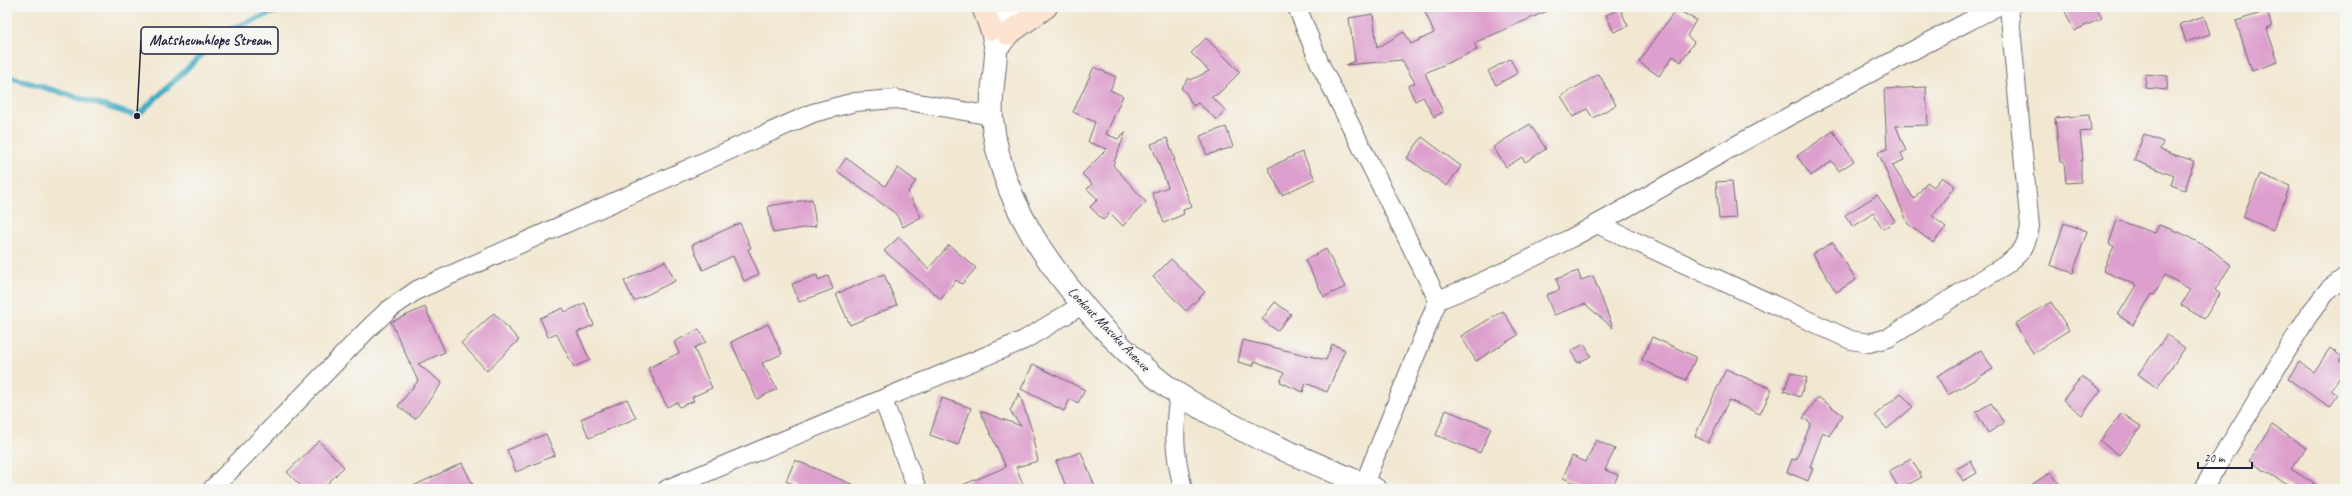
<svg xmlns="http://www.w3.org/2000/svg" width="2352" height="496" font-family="Caveat,sans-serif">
	<rect width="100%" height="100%" fill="#f6f6f2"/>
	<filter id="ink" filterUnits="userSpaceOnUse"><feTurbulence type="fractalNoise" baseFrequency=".025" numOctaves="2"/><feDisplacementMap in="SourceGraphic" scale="8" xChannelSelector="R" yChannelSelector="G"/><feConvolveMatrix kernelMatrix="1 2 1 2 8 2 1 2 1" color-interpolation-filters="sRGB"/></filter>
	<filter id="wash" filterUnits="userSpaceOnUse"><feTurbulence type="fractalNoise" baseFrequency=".012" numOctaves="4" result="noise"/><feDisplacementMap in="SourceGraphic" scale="16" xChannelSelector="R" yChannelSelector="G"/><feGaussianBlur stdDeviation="0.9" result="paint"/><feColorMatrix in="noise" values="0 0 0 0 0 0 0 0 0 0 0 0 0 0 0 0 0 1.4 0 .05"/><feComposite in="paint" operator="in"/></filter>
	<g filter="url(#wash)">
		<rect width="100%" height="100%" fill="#f2e8d2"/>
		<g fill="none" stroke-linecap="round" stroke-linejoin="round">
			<path stroke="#45adc4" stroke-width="5.5" d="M 7,76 L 137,116 L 228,30 L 287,7"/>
		</g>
		<g id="blocks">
			<path fill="#dd9fcd" d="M 1423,7 L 1556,7 L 1474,43 L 1477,50 L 1425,73 L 1443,112 L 1434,117 L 1423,97 L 1415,101 L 1408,86 L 1415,83 L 1402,60 L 1346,65 L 1355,61 L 1349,18 L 1373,14 L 1377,48 L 1404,32 L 1411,44 L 1434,33 Z
				M 2063,7 L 2096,7 L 2102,18 L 2074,31 Z
				M 1620,9 L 1628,26 L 1614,32 L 1606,15 Z
				M 1676,9 L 1696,20 L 1687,36 L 1694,42 L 1681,62 L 1673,56 L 1659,76 L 1639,62 Z
				M 2267,11 L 2272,27 L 2267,29 L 2278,62 L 2252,71 L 2236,21 Z
				M 2204,16 L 2210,34 L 2186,42 L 2180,24 Z
				M 1206,38 L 1240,72 L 1218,94 L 1211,97 L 1226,110 L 1217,120 L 1198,103 L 1193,106 L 1186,93 L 1181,88 L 1189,78 L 1191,80 L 1209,71 L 1191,53 Z
				M 1510,59 L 1518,73 L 1496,85 L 1488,71 Z
				M 1094,67 L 1116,77 L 1110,90 L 1123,96 L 1106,134 L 1118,139 L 1126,131 L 1113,165 L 1146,202 L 1123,226 L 1110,213 L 1103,220 L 1090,207 L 1098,199 L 1087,189 L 1092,184 L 1082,174 L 1107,149 L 1088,142 L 1095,122 L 1073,112 Z
				M 1599,74 L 1616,105 L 1593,118 L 1587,109 L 1573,117 L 1561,96 Z
				M 2146,74 L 2168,76 L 2167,90 L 2145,88 Z
				M 1926,87 L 1928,125 L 1896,126 L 1906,151 L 1901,153 L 1904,160 L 1892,165 L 1914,199 L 1927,182 L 1934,187 L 1942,177 L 1955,186 L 1932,216 L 1946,227 L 1933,243 L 1908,224 L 1878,152 L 1887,149 L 1884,89 Z
				M 2089,115 L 2091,131 L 2080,132 L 2083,160 L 2081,160 L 2081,182 L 2066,183 L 2064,162 L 2060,162 L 2055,118 Z
				M 1530,124 L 1546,149 L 1525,162 L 1522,157 L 1506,167 L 1493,147 Z
				M 1226,127 L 1233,147 L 1207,155 L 1200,136 Z
				M 1833,131 L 1854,161 L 1839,171 L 1832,161 L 1811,176 L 1797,156 Z
				M 2144,134 L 2163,142 L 2160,150 L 2194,161 L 2185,190 L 2171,185 L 2174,176 L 2134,160 Z
				M 1422,137 L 1461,166 L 1447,186 L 1407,158 Z
				M 1167,138 L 1175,160 L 1173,161 L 1192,207 L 1183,210 L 1184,214 L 1164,223 L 1152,193 L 1168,187 L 1151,144 Z
				M 1302,152 L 1315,179 L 1282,195 L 1268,168 Z
				M 846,158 L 885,186 L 898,168 L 916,181 L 908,192 L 921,217 L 903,227 L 896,214 L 837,171 Z
				M 2260,174 L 2290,186 L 2273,230 L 2243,217 Z
				M 1732,181 L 1736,218 L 1719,219 L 1716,182 Z
				M 1877,195 L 1895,221 L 1883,229 L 1873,213 L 1853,227 L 1845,215 Z
				M 812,199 L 816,226 L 773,233 L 768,206 Z
				M 2117,220 L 2155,233 L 2159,225 L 2181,233 L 2212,250 L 2231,265 L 2215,290 L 2220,294 L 2204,319 L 2181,305 L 2191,290 L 2165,275 L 2154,295 L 2152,294 L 2133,325 L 2118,315 L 2136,285 L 2103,271 L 2114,246 L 2109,244 Z
				M 740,223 L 751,248 L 748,249 L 759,274 L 744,281 L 733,256 L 703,270 L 692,245 Z
				M 2064,223 L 2087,231 L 2073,273 L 2050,265 Z
				M 899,237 L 928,269 L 949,245 L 976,268 L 962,284 L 956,280 L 941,299 L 884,251 Z
				M 1833,242 L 1856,280 L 1836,292 L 1813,254 Z
				M 1326,249 L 1345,287 L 1324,297 L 1305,260 Z
				M 1171,259 L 1205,292 L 1186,311 L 1153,277 Z
				M 665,261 L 675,281 L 634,301 L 624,281 Z
				M 1578,271 L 1581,280 L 1593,276 L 1613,328 L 1585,304 L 1554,315 L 1546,295 L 1560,290 L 1556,279 Z
				M 884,274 L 897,305 L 850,325 L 836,294 Z
				M 817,275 L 818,280 L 828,276 L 833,289 L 799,302 L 792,284 Z
				M 1275,302 L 1291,314 L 1277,331 L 1262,319 Z
				M 2051,302 L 2069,330 L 2033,353 L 2015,324 Z
				M 585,303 L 594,325 L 577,332 L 590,360 L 574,367 L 556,333 L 548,337 L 540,318 L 563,308 L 565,312 Z
				M 425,307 L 445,352 L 418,364 L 442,383 L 415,419 L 398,406 L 418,381 L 391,322 Z
				M 1503,311 L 1518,335 L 1476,361 L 1461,336 Z
				M 494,313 L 519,340 L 487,371 L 461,343 Z
				M 768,324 L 782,354 L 762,363 L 777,389 L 757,399 L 731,342 Z
				M 699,329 L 706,342 L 694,348 L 712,388 L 692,397 L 694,401 L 679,407 L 677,402 L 667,407 L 648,368 L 679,353 L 674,342 Z
				M 2167,335 L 2185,348 L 2157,388 L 2138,374 Z
				M 1652,337 L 1696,357 L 1686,380 L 1642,360 Z
				M 1243,340 L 1326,360 L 1332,344 L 1345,350 L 1327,392 L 1306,383 L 1303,392 L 1280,382 L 1284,373 L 1255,361 L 1253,366 L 1238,362 Z
				M 1584,344 L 1591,356 L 1578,363 L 1571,351 Z
				M 2330,348 L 2342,357 L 2339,361 L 2345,365 L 2345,370 L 2331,390 L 2338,395 L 2330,407 L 2288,379 L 2299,362 L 2314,372 Z
				M 1981,350 L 1993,369 L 1948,395 L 1937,376 Z
				M 1033,364 L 1085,390 L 1078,403 L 1070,399 L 1064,411 L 1021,389 Z
				M 1726,369 L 1772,389 L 1760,414 L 1729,400 L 1708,443 L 1695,436 Z
				M 1791,372 L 1807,378 L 1800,397 L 1784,391 Z
				M 2082,376 L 2101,390 L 2082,415 L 2063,400 Z
				M 1019,393 L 1035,439 L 1033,440 L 1038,461 L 1016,467 L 1025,489 L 953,489 L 1006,467 L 980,411 L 1021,426 L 1010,411 Z
				M 1901,393 L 1913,407 L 1887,429 L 1875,415 Z
				M 1818,397 L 1843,415 L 1829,436 L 1823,432 L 1810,467 L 1813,468 L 1808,481 L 1787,472 L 1792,459 L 1796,460 L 1811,423 L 1803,418 Z
				M 942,398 L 971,408 L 958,445 L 930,435 Z
				M 627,399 L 636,418 L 589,438 L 581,419 Z
				M 1991,403 L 2004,423 L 1988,433 L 1976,412 Z
				M 1446,410 L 1491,428 L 1480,453 L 1436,435 Z
				M 2122,413 L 2141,427 L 2119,455 L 2100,441 Z
				M 2272,425 L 2306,448 L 2291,469 L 2322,489 L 2295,489 L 2249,461 Z
				M 546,434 L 555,455 L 516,472 L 507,450 Z
				M 1596,440 L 1615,449 L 1605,470 L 1618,475 L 1612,489 L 1591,489 L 1563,478 L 1572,456 L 1586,462 Z
				M 319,441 L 344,467 L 322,489 L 304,489 L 287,472 Z
				M 1081,452 L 1096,489 L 1067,489 L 1056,461 Z
				M 1911,459 L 1922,477 L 1899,489 L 1889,471 Z
				M 795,460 L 863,489 L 792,489 L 793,484 L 786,481 Z
				M 1971,461 L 1977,473 L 1963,481 L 1956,469 Z
				M 462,463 L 475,489 L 407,489 Z
				M 2051,472 L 2062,489 L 2025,489 Z"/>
		</g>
	</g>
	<g filter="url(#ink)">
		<use href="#blocks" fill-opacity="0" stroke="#6b6770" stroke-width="1"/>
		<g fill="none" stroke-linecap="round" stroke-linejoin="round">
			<defs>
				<path id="minor" d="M 1297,7 L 1320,64 L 1438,300
					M 1597,224 L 1851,340 L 1869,343 L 1888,338 L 2007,264 C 2023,251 2026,247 2030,227 L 2009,7
					M 1179,395 C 1173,434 1174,451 1183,489
					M 883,400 L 917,489
					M 1364,484 L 1438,300 C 1541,260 1636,202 1733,147 C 1819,99 1908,53 1996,7
					M 212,489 L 368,329 L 387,311 L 417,290 L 813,113 L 855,102 L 896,99 L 992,116
					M 667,489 L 1024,340 L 1082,305
					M 2203,489 L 2308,316 L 2329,289 L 2345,277"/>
				<path id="tertiary" d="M 994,10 C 993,17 991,24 992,30 C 993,38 996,45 996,53 C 995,74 990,96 992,117 C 999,200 1051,271 1105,330 C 1128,354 1153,378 1181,396 C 1242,434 1309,461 1375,489
					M 1001,43 L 1008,34 L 1018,7"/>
				<path id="secondary" d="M 983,7 L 991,29
					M 1008,34 L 1046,7"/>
			</defs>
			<use href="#minor" stroke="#6b6770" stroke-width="20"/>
			<use href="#tertiary" stroke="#6b6770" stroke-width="24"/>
			<use href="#secondary" stroke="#6b6770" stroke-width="24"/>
			<use href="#minor" stroke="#fff" stroke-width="18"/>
			<use href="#tertiary" stroke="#fff" stroke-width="22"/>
			<use href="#secondary" stroke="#fde4d1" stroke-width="22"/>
		</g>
	</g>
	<g text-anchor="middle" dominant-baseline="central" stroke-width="4" stroke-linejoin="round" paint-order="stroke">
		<g font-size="14" fill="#22223b" stroke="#f6f6f2">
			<text transform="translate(1109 329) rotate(46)">Lookout Masuku Avenue</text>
		</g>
	</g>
	<path fill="none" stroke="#22223b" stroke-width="1.5" d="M137 116L141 40"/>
	<circle fill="#22223b" stroke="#f6f6f2" stroke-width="1.5" cx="137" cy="116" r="4"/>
	<rect fill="#f6f6f2" stroke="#22223b" stroke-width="1.5" x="141" y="27" width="137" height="27" rx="4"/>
	<g font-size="15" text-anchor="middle" font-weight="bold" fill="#22223b">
		<text x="210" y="45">Matsheumhlope Stream</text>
	</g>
	<rect width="2352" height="496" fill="none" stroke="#f6f6f2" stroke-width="24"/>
	<path d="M2198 462v6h54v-6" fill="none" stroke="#22223b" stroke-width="2"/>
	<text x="2204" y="462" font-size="12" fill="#22223b" stroke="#f6f6f2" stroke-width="3" paint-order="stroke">20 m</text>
</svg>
